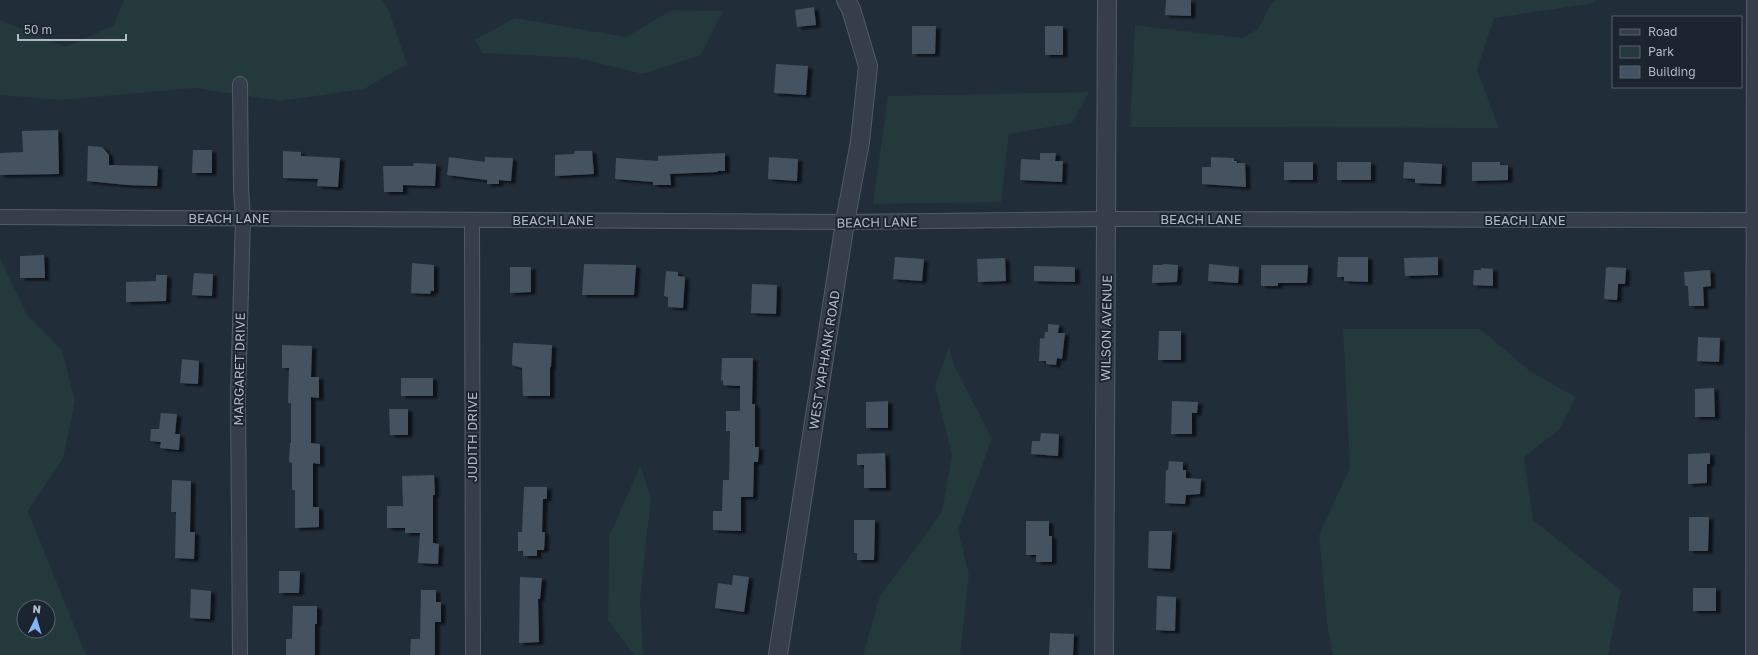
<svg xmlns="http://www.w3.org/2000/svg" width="1758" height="655" font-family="'Golos Text',sans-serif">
	<defs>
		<filter id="shadow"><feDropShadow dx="4.5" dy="2.5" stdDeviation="1" flood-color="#0009"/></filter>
	</defs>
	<rect width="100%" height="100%" fill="#222d3a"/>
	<path fill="#23393b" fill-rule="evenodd" d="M 124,0 L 382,0 L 388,8 L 407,64 L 364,89 L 280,101 L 194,88 L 61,100 L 0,95 L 0,20 L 66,47 L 114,25 Z
		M 1276,0 L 1596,0 L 1595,3 L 1494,18 L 1477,70 L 1499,128 L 1130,127 L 1135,25 L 1242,38 L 1258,29 L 1272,3 Z
		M 672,10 L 723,11 L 701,55 L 643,74 L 578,58 L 483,53 L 474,40 L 515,18 L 626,37 Z
		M 1089,92 L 1072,123 L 1009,134 L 1001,202 L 873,204 L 888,96 Z
		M 0,258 L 27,315 L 62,350 L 75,401 L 63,459 L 28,511 L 86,655 L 0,655 ZM 24,607 L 48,607 L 48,631 L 24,631 Z
		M 1343,329 L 1480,329 L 1531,372 L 1576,397 L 1559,430 L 1524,457 L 1533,520 L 1621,590 L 1608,655 L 1333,655 L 1328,630 L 1319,535 L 1350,468 Z
		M 949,347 L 953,363 L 992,439 L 958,530 L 969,575 L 960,655 L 863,655 L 880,596 L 942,512 L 952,455 L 935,386 Z
		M 640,466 L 651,497 L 640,599 L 643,655 L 634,655 L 608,620 L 609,537 Z"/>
	<path fill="#455261" filter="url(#shadow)" d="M 1166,0 L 1191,0 L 1191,16 L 1165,15 Z
		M 814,7 L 816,25 L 797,27 L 795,10 Z
		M 912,26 L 936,26 L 935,54 L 912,54 Z
		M 1045,26 L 1063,26 L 1063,55 L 1045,55 Z
		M 776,64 L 808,66 L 806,95 L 774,93 Z
		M 58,130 L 59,174 L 0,175 L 0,153 L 23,152 L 22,131 Z
		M 88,146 L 102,147 L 109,155 L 109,165 L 158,166 L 157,186 L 127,185 L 87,181 Z
		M 193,150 L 212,150 L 212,173 L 192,173 Z
		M 283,151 L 301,152 L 301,156 L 340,158 L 338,187 L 317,186 L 318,179 L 283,178 Z
		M 575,151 L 592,151 L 594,174 L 555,176 L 555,155 L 574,154 Z
		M 725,153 L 725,171 L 718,171 L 718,172 L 670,174 L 671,185 L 653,185 L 653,182 L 615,179 L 616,158 L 658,161 L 658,156 Z
		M 1040,153 L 1056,153 L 1055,161 L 1063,161 L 1062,182 L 1020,180 L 1021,159 L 1040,160 Z
		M 449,157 L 485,162 L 485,157 L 513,158 L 511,181 L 499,180 L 499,184 L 487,184 L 487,180 L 447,175 Z
		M 769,157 L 798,159 L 797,181 L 768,179 Z
		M 1211,157 L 1234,158 L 1234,161 L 1237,161 L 1237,163 L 1245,163 L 1246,187 L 1202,184 L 1202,167 L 1211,167 Z
		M 1284,162 L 1313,162 L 1313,180 L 1284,180 Z
		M 1337,162 L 1371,162 L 1371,180 L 1337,180 Z
		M 1404,162 L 1442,164 L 1441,184 L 1415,183 L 1415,179 L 1403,178 Z
		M 1472,162 L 1500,162 L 1500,165 L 1508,165 L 1508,180 L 1472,181 Z
		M 414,163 L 436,164 L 435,186 L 403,185 L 403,192 L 384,192 L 383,166 L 413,166 Z
		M 44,255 L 45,278 L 20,278 L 20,256 Z
		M 895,257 L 924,259 L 922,281 L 893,279 Z
		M 1338,257 L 1368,257 L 1368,282 L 1344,281 L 1344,277 L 1337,277 Z
		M 1438,257 L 1438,275 L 1405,276 L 1404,258 Z
		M 1005,258 L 1006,281 L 978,282 L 977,259 Z
		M 412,263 L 434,265 L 434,291 L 431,291 L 430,294 L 411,293 Z
		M 584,264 L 636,265 L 634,295 L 582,295 Z
		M 1163,264 L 1178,265 L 1177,282 L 1152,283 L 1153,265 L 1163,265 Z
		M 1209,264 L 1239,267 L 1238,283 L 1208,281 Z
		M 1261,265 L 1308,265 L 1307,283 L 1278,283 L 1278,286 L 1261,286 Z
		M 1034,266 L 1075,267 L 1075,282 L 1034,281 Z
		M 510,267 L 531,267 L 531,292 L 510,293 Z
		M 1609,267 L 1626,268 L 1625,284 L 1618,284 L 1617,300 L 1604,299 L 1606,268 Z
		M 1481,268 L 1493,269 L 1493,286 L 1473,285 L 1474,270 L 1481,270 Z
		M 1710,270 L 1711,286 L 1703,287 L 1704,306 L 1689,306 L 1688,286 L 1685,286 L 1684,272 Z
		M 666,271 L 678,272 L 678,276 L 685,277 L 683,308 L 668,307 L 668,297 L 664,296 Z
		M 194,273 L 213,274 L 212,296 L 192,295 Z
		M 156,275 L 167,275 L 166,301 L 126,302 L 126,282 L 156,281 Z
		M 752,284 L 777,285 L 776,314 L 751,313 Z
		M 1048,324 L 1059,325 L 1058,333 L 1065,333 L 1062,359 L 1057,358 L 1056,365 L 1046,364 L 1046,361 L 1039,361 L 1040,338 L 1044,339 L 1045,332 L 1048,332 Z
		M 1159,331 L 1181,331 L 1181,360 L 1158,360 Z
		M 1698,337 L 1720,338 L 1719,362 L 1697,361 Z
		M 513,343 L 552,345 L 551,367 L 550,367 L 550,396 L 523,396 L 522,368 L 512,365 Z
		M 282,345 L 312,346 L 311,377 L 319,377 L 319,398 L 311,397 L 311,443 L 320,444 L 320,464 L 313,463 L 313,507 L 319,507 L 319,527 L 295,528 L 295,490 L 292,490 L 292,463 L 289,462 L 290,443 L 291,443 L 291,403 L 288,403 L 289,368 L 282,368 Z
		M 722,358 L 753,358 L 752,404 L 755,404 L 755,447 L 759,447 L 758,462 L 754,462 L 753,497 L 741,497 L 741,531 L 713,530 L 713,511 L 722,511 L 723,480 L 729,480 L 730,431 L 726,431 L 726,411 L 740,411 L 740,386 L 723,385 L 723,380 L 721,381 Z
		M 182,359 L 199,361 L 198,384 L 180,383 Z
		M 401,378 L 433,378 L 433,396 L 401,396 Z
		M 1714,388 L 1715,417 L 1695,417 L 1695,389 Z
		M 888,401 L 888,428 L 866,428 L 866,402 Z
		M 1172,401 L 1198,402 L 1197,413 L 1192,413 L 1192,434 L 1171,434 Z
		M 389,409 L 408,409 L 408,435 L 390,435 Z
		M 161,413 L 177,414 L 175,434 L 180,434 L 179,450 L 160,448 L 161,442 L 150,441 L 151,429 L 159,429 Z
		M 1041,433 L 1059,434 L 1058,456 L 1031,454 L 1032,441 L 1040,441 Z
		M 885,453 L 886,488 L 864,488 L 864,465 L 857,465 L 857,454 Z
		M 1710,453 L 1710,464 L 1707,464 L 1707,483 L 1688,484 L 1688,454 Z
		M 1169,461 L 1183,462 L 1183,470 L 1186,470 L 1186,478 L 1201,479 L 1200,494 L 1186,495 L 1185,504 L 1165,503 L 1166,470 L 1168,470 Z
		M 434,475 L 435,495 L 433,495 L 433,543 L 439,544 L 438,564 L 418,563 L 420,533 L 405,533 L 405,528 L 387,528 L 387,506 L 403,506 L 402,476 Z
		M 172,480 L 191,481 L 190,532 L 195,532 L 194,559 L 175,558 L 176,512 L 171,512 Z
		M 524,487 L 547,487 L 547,499 L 543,499 L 542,532 L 545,532 L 544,550 L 537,550 L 537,556 L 523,556 L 523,551 L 518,551 L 518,532 L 522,532 Z
		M 1689,517 L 1709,517 L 1708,551 L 1689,551 Z
		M 854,520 L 875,520 L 874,560 L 857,560 L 857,553 L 854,553 Z
		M 1026,521 L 1049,521 L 1049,536 L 1052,536 L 1052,562 L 1036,562 L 1036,555 L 1026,555 Z
		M 1149,531 L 1172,531 L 1170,569 L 1148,568 Z
		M 279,571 L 300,571 L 299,593 L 279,593 Z
		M 733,575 L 749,577 L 744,612 L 715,608 L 718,583 L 732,585 Z
		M 520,577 L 542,578 L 540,599 L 538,599 L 539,642 L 519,643 Z
		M 1693,588 L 1716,588 L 1716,611 L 1693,611 Z
		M 191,589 L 211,591 L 210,619 L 190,618 Z
		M 421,590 L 436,590 L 436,602 L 441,602 L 441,622 L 435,622 L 435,655 L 410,655 L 411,639 L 420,639 Z
		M 1157,596 L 1176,597 L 1175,631 L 1156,630 Z
		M 293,606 L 317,606 L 317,624 L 315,624 L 315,655 L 286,655 L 286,639 L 292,639 Z
		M 1050,633 L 1074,634 L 1073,655 L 1049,655 Z"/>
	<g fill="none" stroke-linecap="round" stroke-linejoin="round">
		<defs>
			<path id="minor" d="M 240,84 L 241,188 L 243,218 L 238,396 L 240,655
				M 0,217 L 845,222 L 1107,219 L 1755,220
				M 472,220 L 473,655
				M 1753,655 L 1754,0"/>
			<path id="tertiary" d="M 778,655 L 845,222 L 860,142 L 868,66 L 851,9 L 846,0
				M 1104,655 L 1107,0"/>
		</defs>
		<use href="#minor" stroke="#535c68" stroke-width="16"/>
		<use href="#tertiary" stroke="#535c68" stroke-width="20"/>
		<use href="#minor" stroke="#353e4a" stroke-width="14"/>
		<use href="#tertiary" stroke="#353e4a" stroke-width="18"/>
	</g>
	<g text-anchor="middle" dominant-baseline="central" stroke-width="4" stroke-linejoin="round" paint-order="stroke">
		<g font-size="13" fill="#b0b9c6" stroke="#1b242f">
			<text x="229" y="218">BEACH LANE</text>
			<text x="1201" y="219">BEACH LANE</text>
			<text x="553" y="220">BEACH LANE</text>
			<text x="1525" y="220">BEACH LANE</text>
			<text transform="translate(877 222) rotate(-1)">BEACH LANE</text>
			<text transform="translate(1106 328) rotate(-89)">WILSON AVENUE</text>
			<text transform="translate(824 360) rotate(-81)">WEST YAPHANK ROAD</text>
			<text transform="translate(239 369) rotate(-89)">MARGARET DRIVE</text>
			<text transform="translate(472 437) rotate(-90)">JUDITH DRIVE</text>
		</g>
	</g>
	<rect x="1612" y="16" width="130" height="72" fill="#1b242f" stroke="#57606b"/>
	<rect x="1620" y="29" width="20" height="6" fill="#353e4a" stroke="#57606b"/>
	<text x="1648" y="36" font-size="12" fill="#b0b9c6">Road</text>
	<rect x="1620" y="46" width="20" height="12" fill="#23393b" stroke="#57606b"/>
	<text x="1648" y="56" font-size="12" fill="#b0b9c6">Park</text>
	<rect x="1620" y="66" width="20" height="12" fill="#455261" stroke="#57606b"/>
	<text x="1648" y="76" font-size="12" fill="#b0b9c6">Building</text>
	<g transform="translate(36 619) rotate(5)"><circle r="19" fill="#1b242f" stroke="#57606b"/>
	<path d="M0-3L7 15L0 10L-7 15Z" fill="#84b4f7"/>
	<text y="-6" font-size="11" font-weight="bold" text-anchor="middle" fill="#b0b9c6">N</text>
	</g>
	<path d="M18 34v6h108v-6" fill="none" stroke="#b0b9c6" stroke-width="2"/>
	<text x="24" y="34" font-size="12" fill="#b0b9c6" stroke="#1b242f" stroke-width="3" paint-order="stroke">50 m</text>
</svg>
